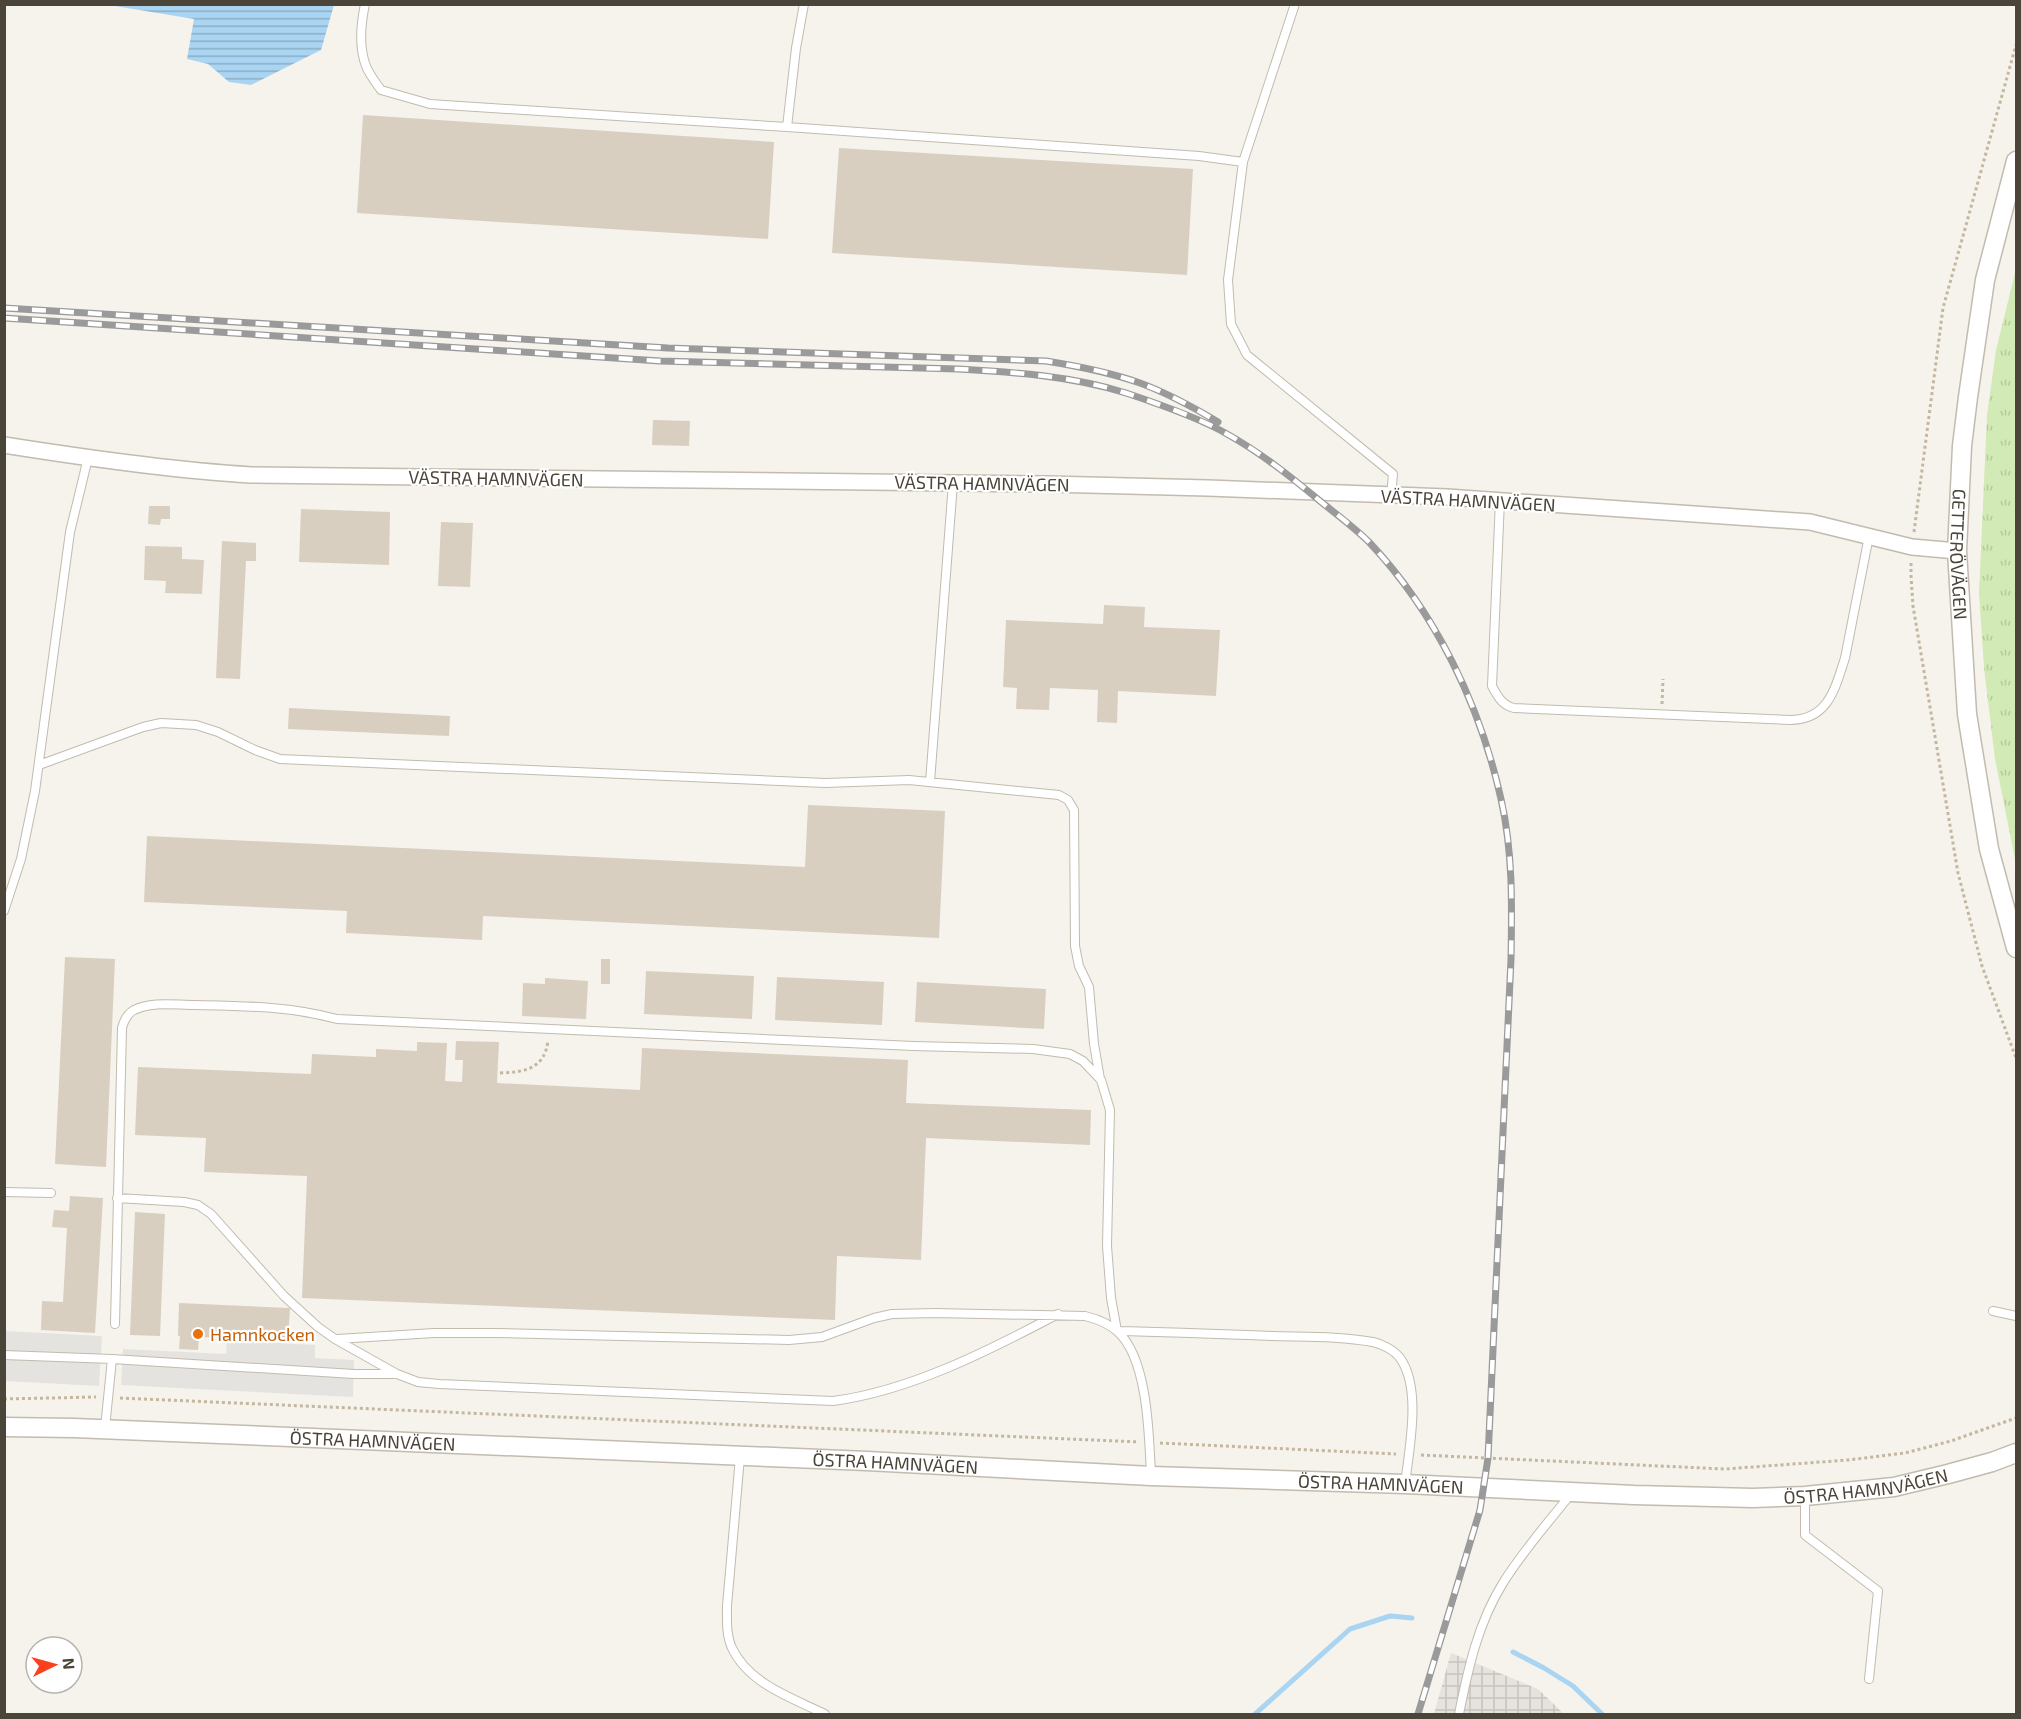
<svg xmlns="http://www.w3.org/2000/svg" width="2021" height="1719" font-family="'Exo 2',sans-serif">
	<defs>
		<pattern id="industrial-grid" width="8" height="8" patternUnits="userSpaceOnUse" patternTransform="scale(1.5)"><rect width="8" height="8" fill="#e6e2dd"/><path d="M0 4h8M4 0v8" fill="none" stroke="#c7c3be"/></pattern>
		<pattern id="grass-tufts" width="24" height="20" patternUnits="userSpaceOnUse" patternTransform="scale(1.5)"><rect width="24" height="20" fill="#d2eab5"/><path d="M3 7l-1-3M5 7V3M7 7l1-3M15 17l-1-3M17 17v-4M19 17l1-3" fill="none" stroke="#b6ca9c"/></pattern>
		<pattern id="water-rules" width="6" height="5" patternUnits="userSpaceOnUse" patternTransform="scale(1.5)"><rect width="6" height="5" fill="#a9d4f2"/><path d="M0 2.5h6" fill="none" stroke="#8caec5"/></pattern>
	</defs>
	<rect width="100%" height="100%" fill="#f6f3ec"/>
	<path fill="url(#industrial-grid)" d="M 1451,1653 L 1538,1689 L 1564,1714 L 1434,1714 Z"/>
	<path fill="url(#grass-tufts)" d="M 2016,269 L 2016,864 L 1995,759 L 1984,668 L 1979,593 L 1987,415 L 1996,350 Z"/>
	<path fill="#e5e3e0" d="M 5,1331 L 102,1336 L 99,1386 L 5,1381 Z
		M 227,1340 L 315,1345 L 315,1358 L 354,1360 L 353,1397 L 121,1385 L 123,1349 L 226,1354 Z"/>
	<path fill="url(#water-rules)" d="M 109,5 L 334,5 L 321,50 L 251,85 L 229,82 L 208,64 L 187,59 L 194,19 Z"/>
	<g fill="none" stroke-linecap="round" stroke-linejoin="round">
		<path stroke="#a9d4f2" stroke-width="5" d="M 1513,1652 L 1544,1668 L 1573,1686 L 1602,1714
			M 1255,1714 L 1350,1629 L 1390,1616 L 1412,1618"/>
	</g>
	<path fill="#d8cfc1" d="M 363,115 L 774,142 L 768,239 L 357,213 Z
		M 839,148 L 1193,169 L 1187,275 L 832,253 Z
		M 653,420 L 690,421 L 689,446 L 652,445 Z
		M 149,506 L 170,506 L 170,519 L 161,519 L 160,525 L 148,524 Z
		M 301,509 L 390,512 L 389,565 L 299,562 Z
		M 441,522 L 473,523 L 470,587 L 438,586 Z
		M 222,541 L 256,543 L 256,561 L 246,561 L 240,679 L 216,678 Z
		M 145,546 L 182,547 L 182,559 L 204,560 L 202,594 L 165,593 L 166,581 L 144,580 Z
		M 1104,605 L 1145,607 L 1144,627 L 1220,630 L 1216,696 L 1118,691 L 1117,723 L 1097,722 L 1098,690 L 1050,688 L 1049,710 L 1016,709 L 1017,688 L 1003,687 L 1006,620 L 1103,624 Z
		M 289,708 L 450,716 L 449,736 L 288,729 Z
		M 808,805 L 945,811 L 939,938 L 483,916 L 482,940 L 346,933 L 347,911 L 144,902 L 147,836 L 805,867 Z
		M 65,957 L 115,959 L 106,1167 L 55,1164 Z
		M 601,959 L 610,959 L 610,984 L 601,984 Z
		M 646,971 L 754,976 L 752,1019 L 644,1014 Z
		M 777,977 L 884,982 L 882,1025 L 775,1020 Z
		M 545,978 L 588,981 L 586,1019 L 522,1016 L 523,983 L 545,984 Z
		M 917,982 L 1046,989 L 1044,1029 L 915,1022 Z
		M 456,1041 L 499,1042 L 497,1083 L 640,1090 L 642,1048 L 908,1060 L 906,1103 L 1091,1110 L 1090,1145 L 926,1138 L 921,1260 L 837,1256 L 835,1320 L 302,1298 L 307,1176 L 204,1172 L 206,1138 L 135,1135 L 138,1067 L 311,1074 L 312,1054 L 376,1057 L 376,1049 L 417,1051 L 417,1042 L 447,1043 L 445,1081 L 462,1082 L 463,1060 L 455,1060 Z
		M 70,1196 L 103,1198 L 95,1333 L 41,1330 L 42,1301 L 63,1302 L 67,1228 L 52,1227 L 54,1210 L 69,1211 Z
		M 135,1212 L 165,1214 L 160,1336 L 130,1335 Z
		M 179,1303 L 290,1308 L 288,1341 L 199,1337 L 198,1350 L 179,1349 L 180,1336 L 178,1336 Z"/>
	<g fill="none" stroke-linecap="round" stroke-linejoin="round">
		<defs>
			<path id="service" d="M 365,4 C 361,23 359,48 366,66 C 369,74 376,83 381,90 L 430,104 L 787,127
				M 804,4 L 796,48 L 787,127 L 1199,156 L 1243,162
				M 1295,4 L 1243,162 L 1228,280 L 1231,324 L 1247,355 L 1393,474 L 1391,496
				M 1500,500 L 1492,686 C 1498,697 1502,705 1514,708 L 1790,720 C 1828,720 1835,689 1845,658 L 1869,536
				M 39,765 L 143,727 L 161,723 L 196,725 L 218,732 L 255,750 L 280,759 L 825,783 L 909,780 L 1059,795 L 1068,800 L 1074,810 L 1075,946 L 1079,966 L 1089,987 L 1094,1044 L 1100,1079
				M 930,782 L 953,483
				M 4,911 L 21,859 L 35,791 L 70,532 L 88,458
				M 4,1192 L 51,1193
				M 117,1198 L 184,1202 L 198,1205 L 211,1214 L 284,1296 L 318,1327 L 335,1339 L 397,1374 L 418,1382 L 439,1384 L 833,1401 C 910,1391 990,1350 1058,1314
				M 1993,1311 L 2016,1316
				M 115,1324 L 122,1028 C 124,1020 127,1014 134,1010 C 152,1001 175,1005 194,1005 C 243,1006 290,1006 337,1019 L 913,1046 L 1033,1049 L 1070,1054 L 1083,1061 L 1101,1080 L 1110,1110 L 1107,1246 L 1111,1298 L 1117,1331 C 1169,1332 1221,1334 1272,1336 C 1306,1337 1340,1336 1373,1342 C 1382,1344 1394,1350 1400,1358 C 1422,1388 1409,1450 1405,1484
				M 337,1339 L 434,1333 L 495,1333 L 789,1340 L 822,1337 L 874,1318 L 892,1314 L 935,1313 L 1085,1316 C 1097,1319 1109,1323 1118,1332 C 1148,1359 1149,1436 1151,1475
				M 4,1355 L 112,1359
				M 105,1428 L 112,1359 L 354,1374 L 394,1374
				M 740,1457 L 727,1606 C 727,1620 726,1635 732,1648 C 749,1684 792,1698 825,1714
				M 1805,1496 L 1805,1535 L 1878,1591 L 1869,1679
				M 1459,1714 C 1468,1669 1478,1623 1503,1583 C 1522,1552 1547,1524 1570,1495"/>
			<path id="minor" d="M 4,445 C 86,458 169,470 251,475 L 1048,484 L 1208,488 L 1447,497 L 1810,522 L 1912,547 L 1957,551"/>
			<g id="tertiary">
				<path id="s1" d="M 2016,161 L 1985,280 L 1968,397 L 1962,446 L 1957,551 L 1967,714 L 1989,849 L 2016,948"/>
				<path id="s2" d="M 4,1427 L 74,1428 L 867,1461 L 1151,1476 L 1405,1484 L 1634,1495 L 1753,1498 L 1805,1496 L 1894,1487 L 1948,1474 L 1992,1462 L 2016,1453"/>
			</g>
		</defs>
		<use href="#service" stroke="#c2bbae" stroke-width="10"/>
		<use href="#minor" stroke="#c2bbae" stroke-width="18"/>
		<use href="#tertiary" stroke="#c2bbae" stroke-width="21"/>
		<path stroke="#c4b79f" stroke-width="3" stroke-dasharray="3 3" stroke-linecap="butt" d="M 1914,532 L 1943,308 L 2016,45
			M 1911,563 L 1911,576 L 1913,606 L 1958,873 L 1982,966 L 2016,1058
			M 1662,704 L 1663,679
			M 500,1073 C 525,1072 545,1069 548,1040
			M 120,1398 L 1139,1442
			M 4,1399 L 96,1397
			M 1160,1443 L 1396,1454
			M 1421,1455 L 1725,1469 L 1848,1460 L 1905,1453 L 1951,1441 L 2016,1418"/>
		<use href="#service" stroke="#fff" stroke-width="8"/>
		<use href="#minor" stroke="#fff" stroke-width="15"/>
		<use href="#tertiary" stroke="#fff" stroke-width="18"/>
		<defs>
			<path id="rail" d="M 4,308 L 668,348 L 1046,361 C 1077,366 1109,372 1140,383 C 1167,393 1193,407 1218,422
				M 4,318 L 660,361 L 958,369 C 1014,372 1072,376 1126,393 C 1156,403 1200,418 1227,434 C 1261,453 1290,476 1320,501 C 1336,514 1354,527 1369,542 C 1436,613 1480,705 1501,799 C 1513,852 1512,905 1511,959 L 1488,1458 L 1480,1510 L 1418,1714"/>
		</defs>
		<use href="#rail" stroke="#9a9a9a" stroke-width="7"/>
		<use href="#rail" stroke="#fff" stroke-width="4.5" stroke-dasharray="14" stroke-linecap="butt"/>
	</g>
	<circle fill="#e8710a" stroke="#fff" stroke-width="2" cx="198" cy="1334" r="6"/>
	<g text-anchor="middle" dominant-baseline="central" stroke-width="4.5" stroke-linejoin="round" paint-order="stroke">
		<g font-size="18" fill="#4b4439" stroke="#fff">
			<text transform="translate(496 478) rotate(1)">VÄSTRA HAMNVÄGEN</text>
			<text transform="translate(982 483) rotate(1)">VÄSTRA HAMNVÄGEN</text>
			<text transform="translate(1468 500) rotate(3)">VÄSTRA HAMNVÄGEN</text>
			<text stroke="none"><textPath href="#s1" startOffset="399">GETTERÖVÄGEN</textPath></text>
			<text stroke="none"><textPath href="#s2" startOffset="369">ÖSTRA HAMNVÄGEN</textPath></text>
			<text stroke="none"><textPath href="#s2" startOffset="892">ÖSTRA HAMNVÄGEN</textPath></text>
			<text stroke="none"><textPath href="#s2" startOffset="1378">ÖSTRA HAMNVÄGEN</textPath></text>
			<text stroke="none"><textPath href="#s2" startOffset="1864">ÖSTRA HAMNVÄGEN</textPath></text>
		</g>
		<g font-size="18" fill="#c56008" stroke="#fff" text-anchor="start">
			<text x="210" y="1334">Hamnkocken</text>
		</g>
	</g>
	<rect width="2021" height="1719" fill="none" stroke="#4b4439" stroke-width="12"/>
	<g transform="translate(54 1665) rotate(85)"><circle r="28" fill="#ffffff" stroke="#b7b4b0" stroke-width="1.5"/>
	<path d="M0-4.5L10 22L0 15L-10 22Z" fill="#fc3f1d"/>
	<text y="-9" font-size="16" font-weight="bold" text-anchor="middle" fill="#4b4439">N</text>
	</g>
</svg>
